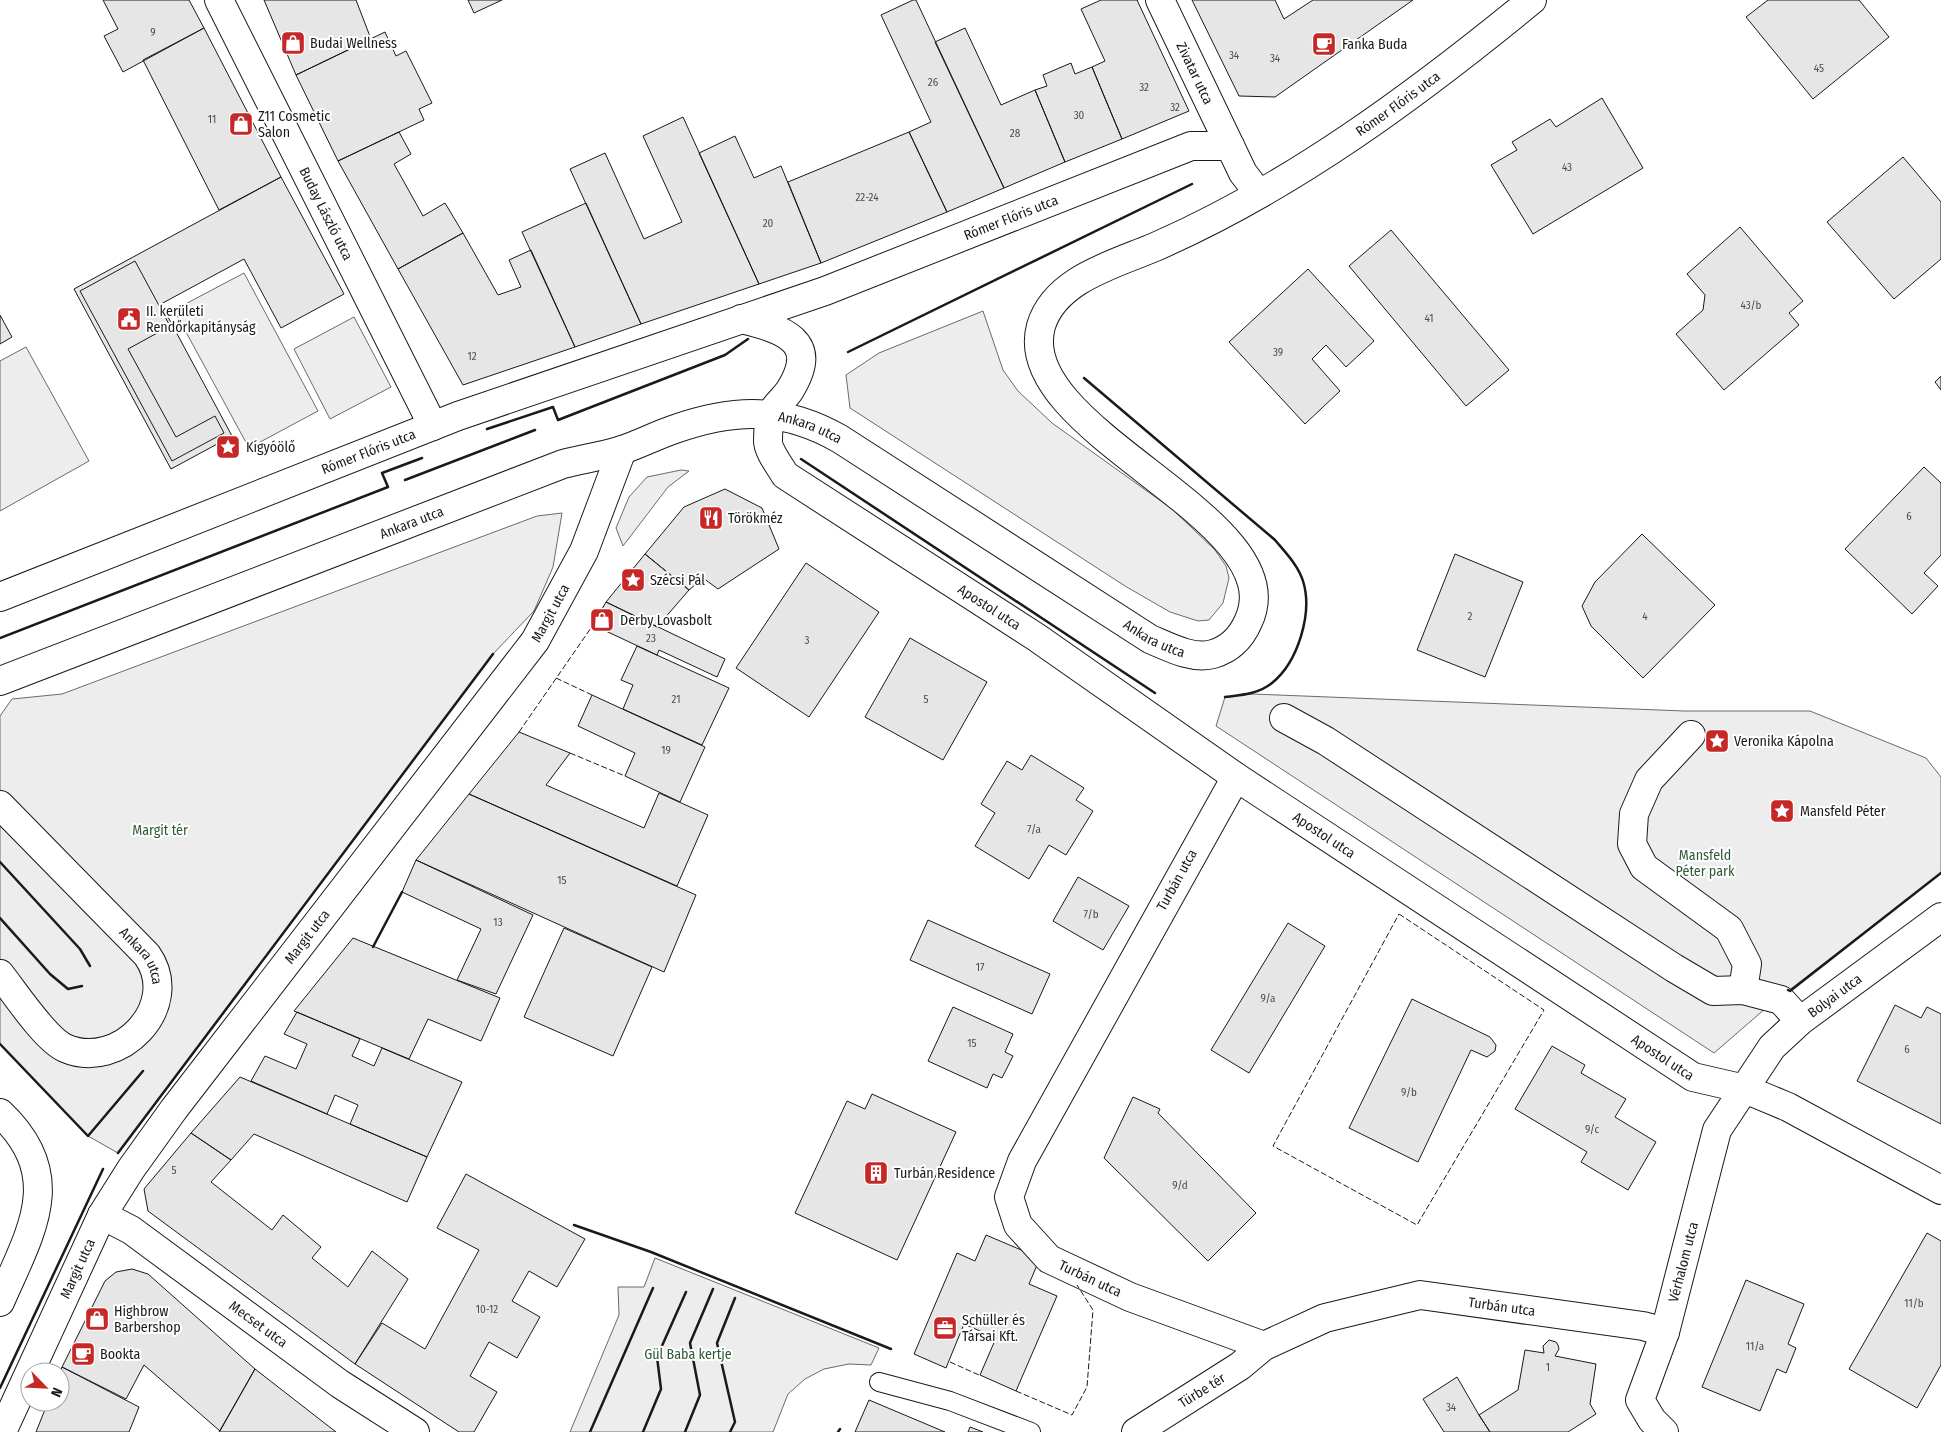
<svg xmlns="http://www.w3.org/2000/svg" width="1941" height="1432" font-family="'Fira Sans Condensed',sans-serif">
	<rect width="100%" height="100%" fill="#fff"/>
	<path fill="#ededed" stroke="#6a6a6a" d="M 244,273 L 318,411 L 249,448 L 174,310 Z
		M 983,311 L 1003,370 L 1018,391 L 1052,423 L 1172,509 L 1215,550 L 1226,566 L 1229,578 L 1223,603 L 1209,620 L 1198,621 L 1170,612 L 1125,586 L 850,408 L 846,375 L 879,353 Z
		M 354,317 L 391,387 L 330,419 L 294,349 Z
		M 26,347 L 89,461 L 0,511 L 0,361 Z
		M 681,470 L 689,471 L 668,487 L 623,546 L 616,528 L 629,497 L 647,477 Z
		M 562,513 L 553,567 L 534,611 L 493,654 L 118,1153 L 88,1136 L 0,1044 L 0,716 L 12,699 L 62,694 L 537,516 Z
		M 1252,694 L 1684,711 L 1810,711 L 1926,758 L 1941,777 L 1941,873 L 1766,1008 L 1714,1053 L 1216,726 L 1225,697 Z
		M 655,1258 L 879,1348 L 871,1365 L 849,1364 L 824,1369 L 805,1379 L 788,1394 L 773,1432 L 570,1432 L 619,1315 L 618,1287 L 644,1287 Z"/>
	<path fill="#e6e6e6" stroke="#1a1a1a" d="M 103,0 L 189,0 L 204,28 L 123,72 L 104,36 L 118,29 Z
		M 264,0 L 356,0 L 371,39 L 296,75 Z
		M 468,0 L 502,0 L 474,13 Z
		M 913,0 L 916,0 L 1004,188 L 947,212 L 909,132 L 931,122 L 881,15 Z
		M 1101,0 L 1137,0 L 1189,111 L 1122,139 L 1092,67 L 1105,61 L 1081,9 Z
		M 1192,0 L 1275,0 L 1284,19 L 1313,0 L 1413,0 L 1275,97 L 1239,96 Z
		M 1768,0 L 1859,0 L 1889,37 L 1813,99 L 1746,17 Z
		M 204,28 L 281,177 L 219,210 L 143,60 Z
		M 965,28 L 1001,105 L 1035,90 L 1065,162 L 1004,188 L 935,42 Z
		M 385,32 L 396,56 L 406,51 L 432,103 L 419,109 L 424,120 L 338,161 L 296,75 Z
		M 1071,63 L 1075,74 L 1092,67 L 1122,139 L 1065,162 L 1035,90 L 1047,86 L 1043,75 Z
		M 1602,98 L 1643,168 L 1533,234 L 1491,165 L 1517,150 L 1512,142 L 1550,119 L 1556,127 Z
		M 683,117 L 759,284 L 641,324 L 570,169 L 605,153 L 644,239 L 682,222 L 643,136 Z
		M 399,132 L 411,154 L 394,164 L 423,216 L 445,203 L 463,233 L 398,269 L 338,161 Z
		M 909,132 L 947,212 L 821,263 L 788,182 Z
		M 735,136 L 754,178 L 781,166 L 821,263 L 759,284 L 699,153 Z
		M 1903,157 L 1941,202 L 1941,259 L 1894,299 L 1827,222 Z
		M 281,177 L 344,294 L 281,328 L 244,259 L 161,304 L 232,436 L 171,469 L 74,289 Z
		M 586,203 L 641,324 L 575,347 L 522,232 Z
		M 1740,227 L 1803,301 L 1789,313 L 1799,325 L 1724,390 L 1676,334 L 1703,310 L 1705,295 L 1687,274 Z
		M 1391,230 L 1509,370 L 1466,406 L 1349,266 Z
		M 463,233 L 498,295 L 521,287 L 509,260 L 531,250 L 575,347 L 463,385 L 398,269 Z
		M 135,261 L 170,326 L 128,349 L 176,437 L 215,416 L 224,433 L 172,461 L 80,291 Z
		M 1308,269 L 1374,341 L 1346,367 L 1326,345 L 1312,359 L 1340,391 L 1305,424 L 1229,342 Z
		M 0,315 L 12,337 L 0,344 Z
		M 1941,376 L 1941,390 L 1935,382 Z
		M 1924,467 L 1941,483 L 1941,555 L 1924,573 L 1938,586 L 1912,614 L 1845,549 Z
		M 725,489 L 762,508 L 779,549 L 718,589 L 703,578 L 689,590 L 645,554 L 684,507 Z
		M 1642,534 L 1715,605 L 1643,678 L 1591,626 L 1582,606 L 1595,582 Z
		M 645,554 L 689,590 L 657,627 L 606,602 Z
		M 1455,554 L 1523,582 L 1485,677 L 1417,650 Z
		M 806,563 L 879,612 L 809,717 L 736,668 Z
		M 606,602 L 725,659 L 717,677 L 659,650 L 657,655 L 593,625 Z
		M 910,638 L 987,682 L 943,760 L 865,717 Z
		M 637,646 L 729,688 L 702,745 L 623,709 L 633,685 L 621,680 Z
		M 592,695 L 705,747 L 680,802 L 625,776 L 635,753 L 578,726 Z
		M 519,732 L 570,753 L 546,785 L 644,828 L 659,793 L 708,815 L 677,886 L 469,794 Z
		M 1031,755 L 1084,788 L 1076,800 L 1093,811 L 1066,855 L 1049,845 L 1029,879 L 975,846 L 995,813 L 981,804 L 1007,761 L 1022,770 Z
		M 469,794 L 696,895 L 664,972 L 416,860 Z
		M 416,860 L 533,915 L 496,994 L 457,980 L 481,929 L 402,892 Z
		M 1078,877 L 1129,906 L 1103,950 L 1053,921 Z
		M 928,920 L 1050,974 L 1032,1014 L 910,960 Z
		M 1288,923 L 1325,946 L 1249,1073 L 1211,1050 Z
		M 564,928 L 652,967 L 613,1056 L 524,1017 Z
		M 353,938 L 500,998 L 481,1041 L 428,1019 L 409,1059 L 294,1011 Z
		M 1412,999 L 1490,1037 L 1496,1045 L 1495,1051 L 1487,1057 L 1471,1050 L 1418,1162 L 1349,1128 Z
		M 1895,1005 L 1921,1018 L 1927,1007 L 1941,1014 L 1941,1124 L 1857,1081 Z
		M 953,1007 L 1013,1034 L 1005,1052 L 1013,1056 L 1002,1078 L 993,1074 L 987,1088 L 928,1061 Z
		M 297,1012 L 360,1039 L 352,1056 L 374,1066 L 382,1048 L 462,1082 L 427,1157 L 350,1124 L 358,1105 L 335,1095 L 327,1114 L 251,1081 L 265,1056 L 296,1069 L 307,1044 L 284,1034 Z
		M 1552,1046 L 1585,1065 L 1581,1073 L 1626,1099 L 1615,1117 L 1656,1142 L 1628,1190 L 1581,1162 L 1587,1152 L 1515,1109 Z
		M 240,1077 L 427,1157 L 407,1202 L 254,1134 L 231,1160 L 191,1133 Z
		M 872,1094 L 956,1132 L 897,1260 L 795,1213 L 847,1101 L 865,1109 Z
		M 1133,1097 L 1160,1109 L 1158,1113 L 1256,1213 L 1208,1261 L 1104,1158 Z
		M 191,1133 L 231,1160 L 211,1182 L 272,1230 L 283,1215 L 321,1247 L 312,1258 L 348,1287 L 372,1251 L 408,1279 L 355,1364 L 148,1211 L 144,1189 Z
		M 466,1174 L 585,1239 L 557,1287 L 529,1271 L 512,1301 L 540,1317 L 517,1358 L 489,1342 L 470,1376 L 497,1392 L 474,1432 L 459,1432 L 355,1364 L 382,1323 L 425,1349 L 479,1250 L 437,1228 Z
		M 1927,1233 L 1941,1241 L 1941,1365 L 1917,1408 L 1849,1369 Z
		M 986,1235 L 1040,1258 L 1029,1284 L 1057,1296 L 1016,1391 L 980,1375 L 996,1338 L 964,1324 L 946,1368 L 914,1354 L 957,1253 L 975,1261 Z
		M 132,1269 L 148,1274 L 255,1369 L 220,1431 L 144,1365 L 126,1399 L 62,1367 L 105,1281 L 116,1272 Z
		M 1746,1280 L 1804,1304 L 1788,1344 L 1796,1348 L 1786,1373 L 1777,1369 L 1760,1411 L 1702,1387 Z
		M 1549,1340 L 1556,1342 L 1558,1345 L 1559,1349 L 1555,1356 L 1596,1364 L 1590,1404 L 1596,1414 L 1568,1432 L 1490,1432 L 1479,1415 L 1518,1390 L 1525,1350 L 1544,1353 L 1543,1346 Z
		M 62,1367 L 139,1407 L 129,1432 L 36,1432 L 48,1402 L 60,1402 L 60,1373 Z
		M 255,1369 L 336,1432 L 219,1432 Z
		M 1457,1377 L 1479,1415 L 1490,1432 L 1444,1432 L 1423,1399 Z
		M 869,1400 L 945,1432 L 855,1432 Z
		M 970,1427 L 978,1430 L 983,1432 L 968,1432 Z"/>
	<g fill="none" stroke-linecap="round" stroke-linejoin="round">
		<defs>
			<path id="service" d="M 879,1382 L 950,1401 L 1031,1432"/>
			<g id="minor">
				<path id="s1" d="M 219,0 L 433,426"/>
				<path id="s2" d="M 1160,0 L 1243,173 L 1259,194"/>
				<path id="s3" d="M 741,319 C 782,329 821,340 790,390 C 785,398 775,405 771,414 C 769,421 768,434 768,441 C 768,451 780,466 785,475 L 1036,637 L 1236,777 L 1693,1077 L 1745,1089 L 1788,1107 L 1941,1190"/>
				<path id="s4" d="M 0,597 L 458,416 L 825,291 L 1191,146 L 1230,146"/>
				<path d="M 1284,718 L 1326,741 L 1674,968 L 1713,991 L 1743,990 L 1781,1000 L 1800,1021"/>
				<path d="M 1691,735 L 1649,780 L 1634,814 L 1632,844 L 1644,867 L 1729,929 L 1747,964 L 1743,990"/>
				<path id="s5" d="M 1236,777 L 1022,1161 L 1009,1197 L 1018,1225 L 1049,1259 L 1130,1297 L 1264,1346"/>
				<path id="s6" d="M 102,1215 L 131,1230 L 340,1384 L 415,1432"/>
				<path id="s7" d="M 1136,1432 L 1240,1366 L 1264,1346 L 1325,1318 L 1420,1295 L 1643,1326 L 1665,1332"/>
				<path id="s8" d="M 1664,1432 L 1652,1420 L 1640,1400 L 1665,1332 L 1717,1130 L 1772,1047 L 1800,1021 L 1941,917"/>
			</g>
			<g id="tertiary">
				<path id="s9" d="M 0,681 L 563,464 C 582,459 603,456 622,450 C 640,444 657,435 675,429 C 735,408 784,407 840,439 L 1150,639 C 1169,647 1193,660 1213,654 C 1230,649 1241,638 1248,622 C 1298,519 1011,432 1041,326 C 1055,279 1115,264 1155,247 C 1292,187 1416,95 1532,0"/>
				<path id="s10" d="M 0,805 L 147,955 C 183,1006 119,1072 65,1048 C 45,1039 15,993 0,974"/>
				<path d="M 0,1113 C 67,1176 31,1231 0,1302"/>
				<path id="s11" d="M 2,1432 L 102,1215 L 131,1169 L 174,1109 L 535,641 L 584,551 L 622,450"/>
			</g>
		</defs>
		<use href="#service" stroke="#1a1a1a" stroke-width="20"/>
		<use href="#minor" stroke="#1a1a1a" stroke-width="30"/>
		<use href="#tertiary" stroke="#1a1a1a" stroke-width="30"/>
		<use href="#service" stroke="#fff" stroke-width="18"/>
		<use href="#minor" stroke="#fff" stroke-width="28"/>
		<use href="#tertiary" stroke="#fff" stroke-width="28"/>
		<path stroke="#1a1a1a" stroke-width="1" stroke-dasharray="6 2.5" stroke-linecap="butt" d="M 556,678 L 592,695
			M 519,732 L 593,625
			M 570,753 L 625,776
			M 1399,914 L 1544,1010 L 1417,1225 L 1273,1146 Z
			M 950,1362 L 979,1375
			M 1016,1391 L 1072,1415 L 1087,1387 L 1093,1310 L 1077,1285"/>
		<path stroke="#1a1a1a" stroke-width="2.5" d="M 848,352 L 1192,184
			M 1084,378 L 1275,540 C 1285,552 1298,565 1303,581 C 1313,613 1298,662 1272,683 C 1259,694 1241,695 1225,697
			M 487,429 L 553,407 L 558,420 L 725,355 L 748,339
			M 801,459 L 1155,693
			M 405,480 L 535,430
			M 0,638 L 388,487 L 382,473 L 422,458
			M 0,862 L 80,949 L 90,966
			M 0,918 L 50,974 L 68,989 L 82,986
			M 373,947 L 402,892
			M 1788,990 L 1790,991 L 1941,873
			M 0,1044 L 88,1136 L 143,1071
			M 118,1153 L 493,654
			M 574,1225 L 651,1252 L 891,1349
			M 0,1388 L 103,1169
			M 590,1432 L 653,1288
			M 643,1432 L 661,1389 L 657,1357 L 686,1292
			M 685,1432 L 700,1395 L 690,1343 L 713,1289
			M 730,1432 L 735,1422 L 717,1343 L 735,1298
			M 838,1432 L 840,1429"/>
	</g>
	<defs>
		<symbol id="shop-square" viewBox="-11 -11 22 22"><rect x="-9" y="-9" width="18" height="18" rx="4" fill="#c62828" stroke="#fff"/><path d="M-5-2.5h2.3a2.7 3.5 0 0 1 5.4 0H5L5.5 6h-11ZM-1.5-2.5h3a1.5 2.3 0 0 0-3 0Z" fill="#fff"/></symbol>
		<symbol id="cafe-square" viewBox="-11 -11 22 22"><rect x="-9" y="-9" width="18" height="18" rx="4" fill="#c62828" stroke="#fff"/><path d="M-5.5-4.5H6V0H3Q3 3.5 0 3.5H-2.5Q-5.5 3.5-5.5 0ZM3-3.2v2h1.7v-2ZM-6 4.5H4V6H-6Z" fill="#fff"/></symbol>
		<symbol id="civic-square" viewBox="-11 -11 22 22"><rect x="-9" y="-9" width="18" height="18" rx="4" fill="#c62828" stroke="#fff"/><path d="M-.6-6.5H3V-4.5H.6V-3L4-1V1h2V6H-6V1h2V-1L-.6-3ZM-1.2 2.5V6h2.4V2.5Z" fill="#fff"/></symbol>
		<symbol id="sight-square" viewBox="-11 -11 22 22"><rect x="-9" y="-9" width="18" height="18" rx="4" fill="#c62828" stroke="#fff"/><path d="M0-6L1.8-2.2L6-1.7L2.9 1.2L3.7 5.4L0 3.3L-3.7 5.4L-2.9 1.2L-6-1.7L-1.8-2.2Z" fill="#fff"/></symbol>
		<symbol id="restaurant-square" viewBox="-11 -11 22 22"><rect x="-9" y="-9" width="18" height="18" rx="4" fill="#c62828" stroke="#fff"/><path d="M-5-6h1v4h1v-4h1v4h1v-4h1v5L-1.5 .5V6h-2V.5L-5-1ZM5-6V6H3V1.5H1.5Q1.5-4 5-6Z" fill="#fff"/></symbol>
		<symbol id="building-square" viewBox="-11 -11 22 22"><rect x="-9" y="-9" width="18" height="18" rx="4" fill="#c62828" stroke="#fff"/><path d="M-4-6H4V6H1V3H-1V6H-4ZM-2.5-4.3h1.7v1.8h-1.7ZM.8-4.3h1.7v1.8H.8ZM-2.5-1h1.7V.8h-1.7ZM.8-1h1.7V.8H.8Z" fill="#fff"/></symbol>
		<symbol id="office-square" viewBox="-11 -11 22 22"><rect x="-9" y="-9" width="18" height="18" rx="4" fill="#c62828" stroke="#fff"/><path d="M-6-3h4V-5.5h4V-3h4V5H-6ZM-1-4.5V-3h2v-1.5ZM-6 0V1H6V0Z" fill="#fff"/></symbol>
	</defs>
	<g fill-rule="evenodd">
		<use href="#shop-square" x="279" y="29" width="28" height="28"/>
		<use href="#cafe-square" x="1310" y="30" width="28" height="28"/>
		<use href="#shop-square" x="227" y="110" width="28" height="28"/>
		<use href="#civic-square" x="115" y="305" width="28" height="28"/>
		<use href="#sight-square" x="214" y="433" width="28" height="28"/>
		<use href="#restaurant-square" x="697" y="504" width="28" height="28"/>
		<use href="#sight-square" x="619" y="566" width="28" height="28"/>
		<use href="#shop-square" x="588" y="606" width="28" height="28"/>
		<use href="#sight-square" x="1703" y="727" width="28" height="28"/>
		<use href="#sight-square" x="1768" y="797" width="28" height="28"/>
		<use href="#building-square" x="862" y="1159" width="28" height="28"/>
		<use href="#shop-square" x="83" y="1305" width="28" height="28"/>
		<use href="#office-square" x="931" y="1314" width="28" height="28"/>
		<use href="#cafe-square" x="69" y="1340" width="28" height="28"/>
	</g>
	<g text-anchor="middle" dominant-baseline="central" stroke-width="4" stroke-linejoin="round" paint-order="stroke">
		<g font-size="11" fill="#4d4d4d">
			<text x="153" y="32">9</text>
			<text x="1234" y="55">34</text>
			<text x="1275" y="58">34</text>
			<text x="1819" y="68">45</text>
			<text x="933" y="82">26</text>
			<text x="1144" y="87">32</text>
			<text x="1175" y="107">32</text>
			<text x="1079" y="115">30</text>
			<text x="212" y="119">11</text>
			<text x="1015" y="133">28</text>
			<text x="1567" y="167">43</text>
			<text x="867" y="197">22-24</text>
			<text x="768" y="223">20</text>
			<text x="1751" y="305">43/b</text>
			<text x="1429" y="318">41</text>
			<text x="1278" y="352">39</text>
			<text x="472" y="356">12</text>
			<text x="1909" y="516">6</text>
			<text x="1470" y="616">2</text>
			<text x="1645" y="616">4</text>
			<text x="651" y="638">23</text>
			<text x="807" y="640">3</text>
			<text x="676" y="699">21</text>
			<text x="926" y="699">5</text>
			<text x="666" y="750">19</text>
			<text x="1034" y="829">7/a</text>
			<text x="562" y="880">15</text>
			<text x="1091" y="914">7/b</text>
			<text x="498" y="922">13</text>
			<text x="980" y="967">17</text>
			<text x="1268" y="998">9/a</text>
			<text x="972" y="1043">15</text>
			<text x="1907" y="1049">6</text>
			<text x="1409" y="1092">9/b</text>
			<text x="1592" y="1129">9/c</text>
			<text x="174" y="1170">5</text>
			<text x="1180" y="1185">9/d</text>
			<text x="1914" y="1303">11/b</text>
			<text x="487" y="1309">10-12</text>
			<text x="1755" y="1346">11/a</text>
			<text x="1548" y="1367">1</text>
			<text x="1451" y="1407">34</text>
		</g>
		<g font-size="14" fill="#1a1a1a" stroke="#fff" text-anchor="start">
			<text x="310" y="43">Budai Wellness</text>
			<text x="1342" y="44">Fanka Buda</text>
			<text x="258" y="116">Z11 Cosmetic<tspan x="258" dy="16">Salon</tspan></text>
			<text x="146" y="311">II. kerületi<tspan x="146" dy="16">Rendőrkapitányság</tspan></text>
			<text x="246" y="447">Kígyóölő</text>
			<text x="728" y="518">Törökméz</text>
			<text x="650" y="580">Szécsi Pál</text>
			<text x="620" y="620">Derby Lovasbolt</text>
			<text x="1734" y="741">Veronika Kápolna</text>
			<text x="1800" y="811">Mansfeld Péter</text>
			<text x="894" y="1173">Turbán Residence</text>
			<text x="114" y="1311">Highbrow<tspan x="114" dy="16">Barbershop</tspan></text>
			<text x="962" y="1320">Schüller és<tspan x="962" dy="16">Társai Kft.</tspan></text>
			<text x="100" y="1354">Bookta</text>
		</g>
		<g font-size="14" fill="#1a1a1a" stroke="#fff">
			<text stroke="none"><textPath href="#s2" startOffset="81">Zivatar utca</textPath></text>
			<text stroke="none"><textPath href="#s9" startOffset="2188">Rómer Flóris utca</textPath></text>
			<text stroke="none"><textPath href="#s1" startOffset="239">Buday László utca</textPath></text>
			<text stroke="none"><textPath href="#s4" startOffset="1080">Rómer Flóris utca</textPath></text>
			<text stroke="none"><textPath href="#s9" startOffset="860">Ankara utca</textPath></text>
			<text stroke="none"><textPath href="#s4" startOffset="396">Rómer Flóris utca</textPath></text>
			<text stroke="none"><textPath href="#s9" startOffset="441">Ankara utca</textPath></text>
			<text stroke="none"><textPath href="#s3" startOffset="451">Apostol utca</textPath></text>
			<text stroke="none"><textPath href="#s11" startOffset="990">Margit utca</textPath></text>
			<text stroke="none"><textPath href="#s9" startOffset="1265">Ankara utca</textPath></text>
			<text stroke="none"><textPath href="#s3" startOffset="856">Apostol utca</textPath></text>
			<text transform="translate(1177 880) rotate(-61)">Turbán utca</text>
			<text stroke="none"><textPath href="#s11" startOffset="585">Margit utca</textPath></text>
			<text stroke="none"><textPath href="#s10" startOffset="208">Ankara utca</textPath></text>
			<text stroke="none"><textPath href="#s8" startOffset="502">Bolyai utca</textPath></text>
			<text stroke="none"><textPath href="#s3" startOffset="1261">Apostol utca</textPath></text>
			<text stroke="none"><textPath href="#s8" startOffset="185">Vérhalom utca</textPath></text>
			<text stroke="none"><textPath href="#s11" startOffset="180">Margit utca</textPath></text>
			<text stroke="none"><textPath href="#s5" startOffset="599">Turbán utca</textPath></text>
			<text stroke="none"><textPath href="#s7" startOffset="402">Turbán utca</textPath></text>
			<text stroke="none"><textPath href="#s6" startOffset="191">Mecset utca</textPath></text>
			<text stroke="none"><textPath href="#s7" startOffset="78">Türbe tér</textPath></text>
		</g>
		<g font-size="14" fill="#2b5a34" stroke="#fff">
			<text x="160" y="830">Margit tér</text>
			<text x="1705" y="855">Mansfeld<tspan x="1705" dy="16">Péter park</tspan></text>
			<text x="688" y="1354">Gül Baba kertje</text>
		</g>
	</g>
	<g transform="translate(45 1387) rotate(114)"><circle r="24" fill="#ffffff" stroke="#a3a3a3"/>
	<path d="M0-4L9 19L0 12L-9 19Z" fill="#c62828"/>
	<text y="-8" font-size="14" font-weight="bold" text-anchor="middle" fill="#1a1a1a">N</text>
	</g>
</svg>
